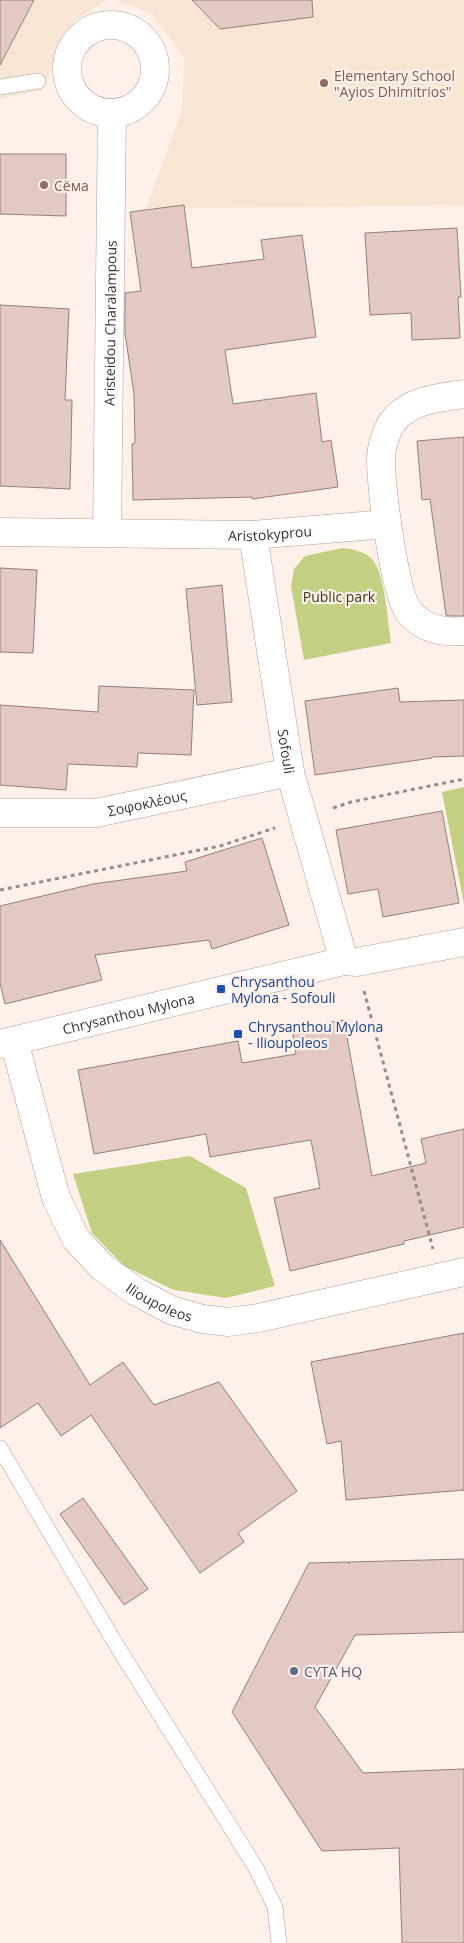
<svg xmlns="http://www.w3.org/2000/svg" width="464" height="1943" font-family="'Open Sans',sans-serif">
	<rect width="100%" height="100%" fill="#fff0ea"/>
	<path fill="#f8e6d5" d="M 0,0 L 108,0 L 73,22 L 56,58 L 43,90 L 0,99 Z
		M 115,0 L 464,0 L 464,206 L 146,208 L 182,110 L 184,57 L 152,14 Z"/>
	<path fill="#c3cf82" d="M 342,548 C 352,549 364,551 372,559 C 385,573 388,623 391,643 L 304,660 L 291,586 L 294,569 L 305,556 Z
		M 464,787 L 464,904 L 442,792 Z
		M 190,1156 L 246,1188 L 275,1286 L 226,1298 L 174,1290 L 124,1266 L 92,1233 L 73,1174 Z"/>
	<path fill="#e3c9c4" stroke="#957e79" d="M 0,0 L 34,0 L 0,65 Z
		M 192,0 L 312,0 L 313,17 L 220,29 Z
		M 0,154 L 66,154 L 66,216 L 0,214 Z
		M 184,205 L 192,268 L 264,259 L 261,240 L 302,235 L 316,337 L 225,350 L 233,404 L 316,393 L 322,442 L 331,440 L 338,487 L 252,499 L 252,497 L 133,500 L 132,444 L 135,443 L 134,394 L 125,333 L 125,293 L 141,291 L 130,212 Z
		M 457,228 L 461,297 L 458,297 L 460,338 L 412,340 L 411,313 L 370,315 L 365,233 Z
		M 0,305 L 69,309 L 65,400 L 72,400 L 70,489 L 0,486 Z
		M 464,437 L 464,616 L 450,616 L 446,615 L 430,499 L 422,500 L 417,441 Z
		M 0,568 L 37,570 L 33,653 L 0,652 Z
		M 222,585 L 232,702 L 197,705 L 186,589 Z
		M 99,686 L 194,690 L 191,755 L 138,753 L 137,767 L 68,764 L 66,790 L 0,785 L 0,705 L 98,712 Z
		M 398,688 L 400,702 L 464,700 L 464,756 L 432,757 L 432,758 L 315,775 L 305,701 Z
		M 442,811 L 459,903 L 383,917 L 378,889 L 348,894 L 336,830 Z
		M 262,838 L 289,925 L 212,949 L 209,940 L 95,955 L 102,980 L 5,1004 L 0,983 L 0,906 L 93,884 L 187,871 L 185,862 Z
		M 344,1020 L 372,1176 L 426,1163 L 421,1139 L 464,1129 L 464,1227 L 404,1241 L 404,1244 L 290,1271 L 274,1198 L 320,1188 L 311,1140 L 210,1157 L 206,1134 L 94,1154 L 78,1070 L 238,1041 L 242,1063 L 296,1054 L 292,1029 Z
		M 0,1240 L 90,1385 L 123,1362 L 154,1405 L 219,1382 L 297,1491 L 238,1533 L 244,1542 L 200,1573 L 91,1415 L 61,1436 L 38,1403 L 0,1428 Z
		M 464,1333 L 464,1490 L 346,1500 L 341,1441 L 327,1444 L 311,1362 Z
		M 83,1498 L 148,1589 L 124,1605 L 60,1514 Z
		M 464,1559 L 464,1632 L 355,1635 L 315,1707 L 363,1773 L 464,1769 L 464,1943 L 402,1943 L 399,1848 L 322,1851 L 232,1712 L 309,1563 L 348,1562 L 349,1564 L 349,1562 Z"/>
	<g fill="none" stroke-linecap="round" stroke-linejoin="round">
		<defs>
			<path id="service" d="M 0,87 L 38,81
				M 0,1448 L 117,1646 L 256,1868 L 275,1907 L 279,1943"/>
			<g id="minor">
				<circle cx="111" cy="69" r="44"/>
				<path d="M 464,394 C 438,398 405,400 390,426 C 385,435 381,449 381,459 C 381,487 394,592 409,612 C 423,629 443,633 464,631"/>
				<path id="s1" d="M 0,532 L 253,535 L 387,524"/>
				<path id="s2" d="M 107,533 L 112,113"/>
				<path id="s3" d="M 253,535 L 290,772 L 344,961"/>
				<path id="s4" d="M 0,813 L 96,813 L 290,772"/>
				<path id="s5" d="M 14,1041 L 56,1198 L 76,1239 L 103,1268 L 137,1292 L 171,1310 L 202,1319 L 228,1322 L 258,1318 L 464,1272"/>
			</g>
			<g id="tertiary">
				<path id="s6" d="M 0,1044 L 344,961 L 357,962 L 464,942"/>
			</g>
		</defs>
		<use href="#service" stroke="#b49e95" stroke-width="16"/>
		<use href="#minor" stroke="#b49e95" stroke-width="29"/>
		<use href="#tertiary" stroke="#b49e95" stroke-width="29"/>
		<path stroke="#988c87" stroke-width="3" stroke-dasharray="4 4" stroke-linecap="butt" d="M 333,808 L 351,802 L 464,779
			M 0,890 L 220,846 L 275,828
			M 364,991 L 433,1249"/>
		<use href="#service" stroke="#fff" stroke-width="15"/>
		<use href="#minor" stroke="#fff" stroke-width="28"/>
		<use href="#tertiary" stroke="#fff" stroke-width="28"/>
	</g>
	<g fill="#8d6e63" stroke="#fff0ea" stroke-width="2">
		<circle cx="324" cy="83" r="5"/>
		<circle cx="44" cy="185" r="5"/>
	</g>
	<g fill="#1a4fb4" stroke="#fff0ea" stroke-width="2">
		<rect x="216" y="984" width="10" height="10" rx="2.5"/>
		<rect x="233" y="1029" width="10" height="10" rx="2.5"/>
	</g>
	<circle fill="#5c6f8a" stroke="#fff0ea" stroke-width="2" cx="294" cy="1671" r="5"/>
	<g text-anchor="middle" dominant-baseline="central" stroke-width="4.5" stroke-linejoin="round" paint-order="stroke">
		<g font-size="14" fill="#785e54" stroke="#fff0ea" text-anchor="start">
			<text x="334" y="75">Elementary School<tspan x="334" dy="16">"Ayios Dhimitrios"</tspan></text>
			<text x="54" y="185">Сёма</text>
		</g>
		<g font-size="14" fill="#3b322e" stroke="#fff0ea">
			<text stroke="none"><textPath href="#s2" startOffset="210">Aristeidou Charalampous</textPath></text>
			<text stroke="none"><textPath href="#s1" startOffset="270">Aristokyprou</textPath></text>
			<text stroke="none"><textPath href="#s3" startOffset="219">Sofouli</textPath></text>
			<text stroke="none"><textPath href="#s4" startOffset="148">Σοφοκλέους</textPath></text>
			<text stroke="none"><textPath href="#s6" startOffset="132">Chrysanthou Mylona</textPath></text>
			<text stroke="none"><textPath href="#s5" startOffset="314">Ilioupoleos</textPath></text>
		</g>
		<g font-size="14" fill="#343911" stroke="#fff0ea">
			<text x="339" y="596">Public park</text>
		</g>
		<g font-size="14" fill="#164399" stroke="#fff0ea" text-anchor="start">
			<text x="231" y="981">Chrysanthou<tspan x="231" dy="16">Mylona - Sofouli</tspan></text>
			<text x="248" y="1026">Chrysanthou Mylona<tspan x="248" dy="16">- Ilioupoleos</tspan></text>
		</g>
		<g font-size="14" fill="#4e5e75" stroke="#fff0ea" text-anchor="start">
			<text x="304" y="1671">CYTA HQ</text>
		</g>
	</g>
</svg>
